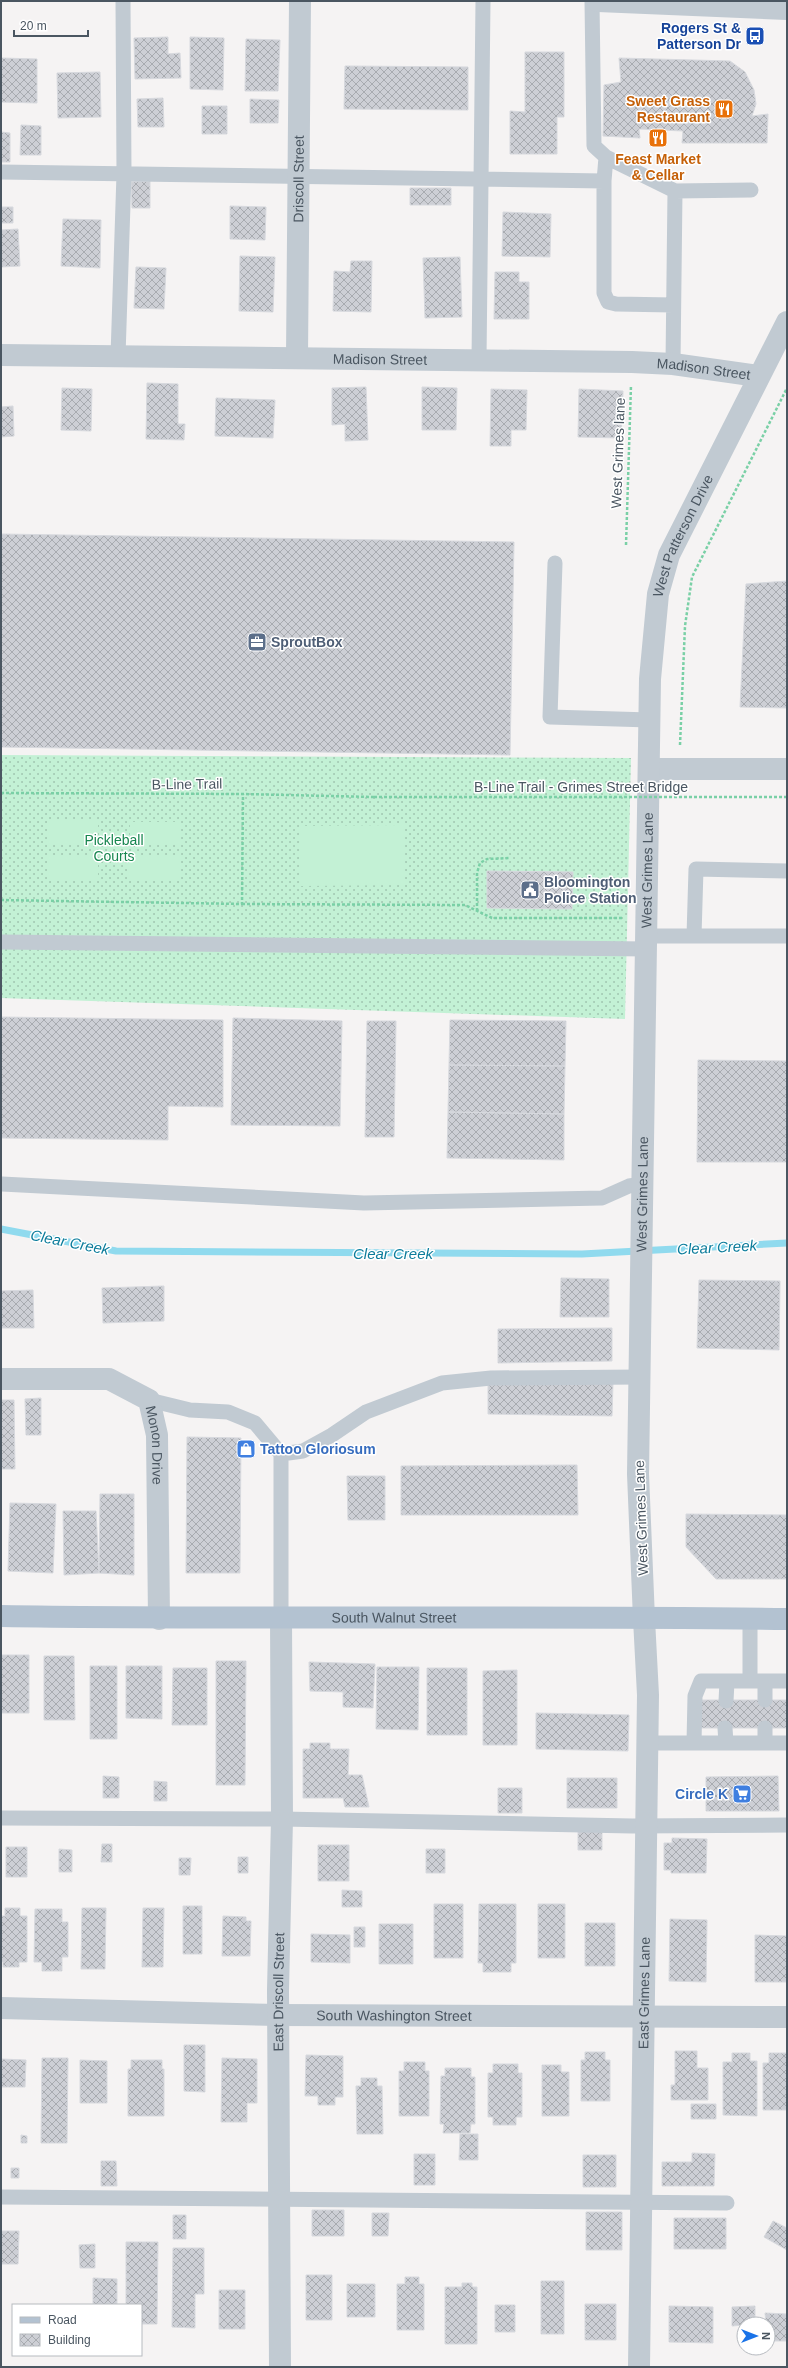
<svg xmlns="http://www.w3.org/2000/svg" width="788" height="2368" font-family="Helvetica,sans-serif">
	<defs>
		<pattern id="grass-dots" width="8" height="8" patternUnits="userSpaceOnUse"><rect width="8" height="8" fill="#c3f1d5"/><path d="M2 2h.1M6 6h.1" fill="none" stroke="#a0c6b0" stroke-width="1.8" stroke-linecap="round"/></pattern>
		<pattern id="building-cross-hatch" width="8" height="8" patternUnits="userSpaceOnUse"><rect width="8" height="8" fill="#cdcfd5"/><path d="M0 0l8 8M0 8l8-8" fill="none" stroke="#a8abb0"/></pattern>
	</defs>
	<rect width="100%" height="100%" fill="#f5f3f3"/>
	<path fill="url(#grass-dots)" d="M 1,755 L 631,758 L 625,1019 L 1,998 Z"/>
	<path fill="#c3f1d5" d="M 48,821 L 98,821 L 98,844 L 48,844 Z
		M 130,822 L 180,822 L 180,845 L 130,845 Z
		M 403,825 L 403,885 L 300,886 L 300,826 Z
		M 48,856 L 98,856 L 98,879 L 48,879 Z
		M 129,857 L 179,857 L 179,880 L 129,880 Z"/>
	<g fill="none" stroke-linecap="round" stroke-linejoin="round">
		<path stroke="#90daee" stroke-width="7" d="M 1,1229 L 116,1251 L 582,1254 L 787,1243"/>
	</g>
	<path fill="url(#building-cross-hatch)" stroke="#d7d9de" d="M 168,37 L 168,54 L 180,53 L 181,78 L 135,79 L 134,38 Z
		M 190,37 L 224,38 L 223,90 L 190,89 Z
		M 246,39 L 280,40 L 278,91 L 245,91 Z
		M 525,52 L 564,52 L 564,117 L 557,117 L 557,154 L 510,154 L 510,111 L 525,112 Z
		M 1,58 L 37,59 L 37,103 L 1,102 Z
		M 619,58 L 730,61 L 745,72 L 754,90 L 756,104 L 752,116 L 768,114 L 767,143 L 682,143 L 683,131 L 639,129 L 640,138 L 603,136 L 604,85 L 621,82 Z
		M 345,66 L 468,67 L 468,110 L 344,109 Z
		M 100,72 L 101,117 L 58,118 L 57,73 Z
		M 163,98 L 164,127 L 138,127 L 137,99 Z
		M 250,99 L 279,100 L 278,123 L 250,123 Z
		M 202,106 L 227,106 L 227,134 L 202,134 Z
		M 21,125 L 41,126 L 41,155 L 20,155 Z
		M 1,132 L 10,133 L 10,162 L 1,162 Z
		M 150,181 L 150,208 L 132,208 L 131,182 Z
		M 410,188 L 451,188 L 451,205 L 410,205 Z
		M 230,206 L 266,207 L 265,240 L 230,239 Z
		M 1,207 L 13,207 L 13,223 L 1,223 Z
		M 503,212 L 551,214 L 550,257 L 502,256 Z
		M 63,219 L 101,220 L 100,268 L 61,266 Z
		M 18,229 L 20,266 L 1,267 L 1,230 Z
		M 240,256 L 275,257 L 273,312 L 239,311 Z
		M 460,257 L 462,317 L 425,318 L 423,258 Z
		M 351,261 L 372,261 L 371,312 L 333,311 L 334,271 L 350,272 Z
		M 136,267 L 166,268 L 164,309 L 134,308 Z
		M 495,272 L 519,272 L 519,282 L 529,282 L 529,319 L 494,319 Z
		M 147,383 L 178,384 L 178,424 L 185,424 L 184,440 L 146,439 Z
		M 366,387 L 368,440 L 345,441 L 345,424 L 332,425 L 332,388 Z
		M 422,387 L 457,388 L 456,430 L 422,430 Z
		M 62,388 L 92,389 L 91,431 L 61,430 Z
		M 491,389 L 527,390 L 526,430 L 511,430 L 511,446 L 490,446 Z
		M 579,389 L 623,391 L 621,438 L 578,437 Z
		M 216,398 L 275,400 L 273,438 L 215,436 Z
		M 13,406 L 14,436 L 1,437 L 1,407 Z
		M 1,534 L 514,542 L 510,755 L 1,747 Z
		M 787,581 L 787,708 L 740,707 L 746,584 Z
		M 487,871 L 573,872 L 572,909 L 487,908 Z
		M 1,1017 L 223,1020 L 223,1107 L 168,1106 L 168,1140 L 1,1138 Z
		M 233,1018 L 342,1021 L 340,1126 L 231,1125 Z
		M 450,1020 L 566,1021 L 565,1066 L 449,1065 Z
		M 367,1021 L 396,1021 L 394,1137 L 365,1137 Z
		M 698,1060 L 787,1061 L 787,1162 L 697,1162 Z
		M 449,1065 L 565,1066 L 564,1114 L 448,1112 Z
		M 448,1112 L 564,1114 L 564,1160 L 447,1158 Z
		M 561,1278 L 609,1279 L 609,1317 L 560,1317 Z
		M 699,1280 L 780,1281 L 779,1350 L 697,1348 Z
		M 164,1286 L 164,1321 L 103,1323 L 102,1288 Z
		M 33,1290 L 34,1328 L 1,1328 L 1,1291 Z
		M 612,1328 L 612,1361 L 498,1363 L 498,1329 Z
		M 488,1380 L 613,1383 L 612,1416 L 488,1414 Z
		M 41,1398 L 41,1435 L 26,1435 L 25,1399 Z
		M 1,1400 L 14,1400 L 15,1469 L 1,1469 Z
		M 187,1437 L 241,1438 L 240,1573 L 186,1573 Z
		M 577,1465 L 578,1515 L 401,1515 L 401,1466 Z
		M 347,1476 L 385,1476 L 385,1520 L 348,1520 Z
		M 100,1494 L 134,1494 L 134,1575 L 99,1573 Z
		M 10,1503 L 56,1504 L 53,1573 L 8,1571 Z
		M 63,1511 L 96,1511 L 99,1573 L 64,1575 Z
		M 686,1514 L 787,1515 L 787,1579 L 716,1579 L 686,1547 Z
		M 1,1655 L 29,1655 L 29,1713 L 1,1713 Z
		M 44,1656 L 74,1656 L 75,1720 L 44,1720 Z
		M 216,1661 L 246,1661 L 245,1785 L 216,1785 Z
		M 309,1662 L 375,1664 L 373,1708 L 343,1707 L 343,1692 L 310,1691 Z
		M 90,1666 L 117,1666 L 117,1739 L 90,1739 Z
		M 126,1666 L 162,1666 L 162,1719 L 126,1718 Z
		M 377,1667 L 419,1667 L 418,1730 L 376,1729 Z
		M 173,1668 L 207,1668 L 207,1725 L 172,1725 Z
		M 427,1668 L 467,1668 L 467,1735 L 427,1735 Z
		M 517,1670 L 517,1745 L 483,1745 L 483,1671 Z
		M 700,1700 L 787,1700 L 787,1728 L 700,1728 Z
		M 536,1713 L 629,1715 L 628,1751 L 536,1749 Z
		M 310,1743 L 330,1743 L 330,1749 L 349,1749 L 348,1775 L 362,1775 L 369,1807 L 345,1807 L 343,1798 L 303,1798 L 303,1749 L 310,1749 Z
		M 103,1776 L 119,1777 L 119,1798 L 103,1798 Z
		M 778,1776 L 779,1811 L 706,1811 L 706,1777 Z
		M 567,1778 L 617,1778 L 617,1808 L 567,1808 Z
		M 154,1781 L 167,1782 L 167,1801 L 154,1801 Z
		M 498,1788 L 522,1788 L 522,1813 L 498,1813 Z
		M 578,1831 L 602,1831 L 602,1850 L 578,1850 Z
		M 672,1838 L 707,1839 L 706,1873 L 671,1873 L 671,1870 L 664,1870 L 664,1843 L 672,1843 Z
		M 102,1844 L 112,1844 L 112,1862 L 101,1862 Z
		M 318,1845 L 349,1845 L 349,1881 L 318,1881 Z
		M 6,1847 L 27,1847 L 27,1877 L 6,1877 Z
		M 59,1849 L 72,1850 L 72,1872 L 59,1872 Z
		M 426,1849 L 445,1849 L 445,1873 L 426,1873 Z
		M 238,1857 L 248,1857 L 248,1873 L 238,1873 Z
		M 179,1858 L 191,1858 L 190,1875 L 179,1875 Z
		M 342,1890 L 362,1891 L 362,1907 L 342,1907 Z
		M 434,1904 L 463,1904 L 463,1958 L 434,1958 Z
		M 479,1904 L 516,1904 L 516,1963 L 511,1963 L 511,1972 L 483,1972 L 483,1963 L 478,1963 Z
		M 538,1904 L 565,1904 L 565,1958 L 538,1958 Z
		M 183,1906 L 202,1906 L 202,1954 L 183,1954 Z
		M 5,1908 L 20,1908 L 20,1916 L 27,1916 L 27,1962 L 19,1962 L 19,1967 L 3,1967 L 3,1962 L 1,1962 L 1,1916 L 5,1916 Z
		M 82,1908 L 106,1908 L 105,1969 L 81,1969 Z
		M 143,1908 L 164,1908 L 163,1967 L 142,1967 Z
		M 35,1909 L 62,1909 L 62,1922 L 68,1922 L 68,1957 L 62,1957 L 62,1971 L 42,1971 L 42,1962 L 34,1962 Z
		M 223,1916 L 246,1917 L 246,1921 L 251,1921 L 250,1956 L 222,1956 Z
		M 670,1919 L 707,1920 L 706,1982 L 669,1981 Z
		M 585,1923 L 615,1923 L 615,1966 L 585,1966 Z
		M 379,1924 L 413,1924 L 413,1964 L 379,1964 Z
		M 354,1927 L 365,1927 L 365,1947 L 354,1947 Z
		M 311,1934 L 350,1935 L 350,1963 L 311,1962 Z
		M 755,1935 L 787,1936 L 787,1982 L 755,1982 Z
		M 184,2045 L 205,2045 L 205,2092 L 184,2091 Z
		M 675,2051 L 697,2051 L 697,2068 L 708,2068 L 708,2100 L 671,2100 L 671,2085 L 675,2085 Z
		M 585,2052 L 605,2052 L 605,2060 L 610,2060 L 610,2101 L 581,2101 L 581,2060 L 585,2060 Z
		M 732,2053 L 750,2053 L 750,2061 L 757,2061 L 757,2116 L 723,2115 L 723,2062 L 732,2062 Z
		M 769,2053 L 787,2053 L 787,2110 L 763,2110 L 763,2063 L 769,2063 Z
		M 306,2055 L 343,2056 L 343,2097 L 335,2097 L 335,2105 L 318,2105 L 318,2096 L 305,2096 Z
		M 42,2058 L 68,2058 L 67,2143 L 41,2143 Z
		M 222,2058 L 257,2059 L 257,2103 L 247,2103 L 247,2122 L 221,2122 Z
		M 1,2059 L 26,2060 L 25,2087 L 1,2087 Z
		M 80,2060 L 107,2061 L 107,2103 L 80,2103 Z
		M 131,2060 L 162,2060 L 162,2069 L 164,2069 L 164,2116 L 128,2116 L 128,2069 L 131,2069 Z
		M 404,2062 L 425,2062 L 425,2071 L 429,2071 L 429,2116 L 399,2116 L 399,2071 L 404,2071 Z
		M 493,2064 L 518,2064 L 518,2073 L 522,2073 L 522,2117 L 516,2117 L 516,2125 L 493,2125 L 493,2117 L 488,2117 L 488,2073 L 493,2073 Z
		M 542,2065 L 561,2065 L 561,2072 L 569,2072 L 569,2116 L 542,2116 Z
		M 445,2068 L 471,2068 L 471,2077 L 475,2077 L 475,2124 L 471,2124 L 470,2133 L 443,2133 L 444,2124 L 440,2124 L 441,2076 L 445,2076 Z
		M 361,2078 L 377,2078 L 377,2086 L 382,2086 L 383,2134 L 357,2134 L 356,2086 L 361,2086 Z
		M 691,2104 L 716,2104 L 716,2119 L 691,2119 Z
		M 460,2134 L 478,2134 L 478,2160 L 459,2160 Z
		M 21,2135 L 27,2136 L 27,2143 L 21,2143 Z
		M 692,2153 L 715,2154 L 714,2186 L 662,2186 L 662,2162 L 692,2162 Z
		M 414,2154 L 435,2154 L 435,2185 L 414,2185 Z
		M 583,2155 L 616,2155 L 616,2187 L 583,2187 Z
		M 101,2161 L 116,2161 L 117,2186 L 101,2186 Z
		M 11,2168 L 19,2168 L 19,2178 L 11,2178 Z
		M 312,2210 L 344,2210 L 344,2236 L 312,2236 Z
		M 586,2212 L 622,2212 L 622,2250 L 586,2250 Z
		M 372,2213 L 389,2213 L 388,2236 L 372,2236 Z
		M 173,2215 L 186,2215 L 186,2239 L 173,2239 Z
		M 674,2218 L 726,2218 L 726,2249 L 674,2249 Z
		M 773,2221 L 787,2228 L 787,2250 L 764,2237 Z
		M 1,2231 L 19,2231 L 18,2264 L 1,2264 Z
		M 126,2242 L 158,2242 L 157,2324 L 141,2324 L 141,2305 L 126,2305 Z
		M 95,2244 L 95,2268 L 80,2268 L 79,2245 Z
		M 173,2248 L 204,2248 L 204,2294 L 195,2294 L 195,2328 L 172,2327 Z
		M 306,2275 L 332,2275 L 332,2320 L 306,2320 Z
		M 405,2277 L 419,2277 L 419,2284 L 424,2284 L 424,2330 L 397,2330 L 397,2284 L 405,2284 Z
		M 93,2278 L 117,2279 L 117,2305 L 93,2305 Z
		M 541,2281 L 564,2281 L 564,2334 L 541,2334 Z
		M 462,2283 L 472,2283 L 472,2287 L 477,2287 L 477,2344 L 445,2344 L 445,2287 L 462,2287 Z
		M 347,2284 L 375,2284 L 375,2317 L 347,2317 Z
		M 219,2290 L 245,2290 L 245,2329 L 219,2329 Z
		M 585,2304 L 616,2304 L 616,2340 L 585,2340 Z
		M 495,2305 L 515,2305 L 515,2332 L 495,2332 Z
		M 669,2306 L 713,2307 L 713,2343 L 669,2342 Z
		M 755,2306 L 755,2324 L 732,2326 L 732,2307 Z
		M 765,2313 L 787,2314 L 787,2341 L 768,2341 Z"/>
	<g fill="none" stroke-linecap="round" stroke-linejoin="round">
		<path stroke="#7ad0a6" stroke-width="2.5" stroke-dasharray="3 2" stroke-linecap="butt" d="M 626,545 L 631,385
			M 680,745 L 685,626 L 692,577 L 787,388
			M 1,793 L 243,794 L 374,797
			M 1,900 L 242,904 L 243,794
			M 242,904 L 465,905 L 492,918 L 623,918
			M 477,911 L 477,873 L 480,863 L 487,859 L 510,858"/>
		<path stroke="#c1cad2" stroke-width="15" d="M 592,1 L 594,146 L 606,157 L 675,191 L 673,364
			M 606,157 L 604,181 L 604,293 L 608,302 L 616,304 L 673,305
			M 1,172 L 604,181
			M 675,191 L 751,190
			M 118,356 L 124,174 L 123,1
			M 479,360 L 483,1
			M 555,563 L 550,717 L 650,720
			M 648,936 L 787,936
			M 694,936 L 696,869 L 787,871
			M 1,942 L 648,949
			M 2,1184 L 364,1203 L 602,1198 L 629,1186 L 643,1184
			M 149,1400 L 190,1410 L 228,1412 L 255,1423 L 281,1454 L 281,1617
			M 281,1454 L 303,1451 L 332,1435 L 366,1412 L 442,1383 L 491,1378 L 641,1377
			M 750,1619 L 750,1681 L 787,1681
			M 765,1700 L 765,1681
			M 726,1701 L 727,1682
			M 725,1728 L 726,1743
			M 765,1728 L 765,1743
			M 647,1743 L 787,1743
			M 694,1743 L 695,1696 L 701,1681 L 750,1681
			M 1,1818 L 282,1819 L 632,1826 L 787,1825
			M 1,2197 L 727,2203"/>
		<g stroke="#c1cad2" stroke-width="22">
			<path id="s1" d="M 1,355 L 632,362 L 673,364 L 758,376"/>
			<path id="s2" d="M 297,357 L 300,1"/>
			<path d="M 649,769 L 787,769"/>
			<path id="s3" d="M 1,1379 L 109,1379 L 149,1400 L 157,1435 L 159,1619"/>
			<path id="s4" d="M 1,2008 L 278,2015 L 787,2017"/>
			<path id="s5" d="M 280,2367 L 278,1990 L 282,1819 L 281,1617"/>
			<path id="s6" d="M 639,2367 L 648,1695 L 644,1619"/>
		</g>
		<g stroke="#c1cad2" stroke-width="22">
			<path d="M 598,1 L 787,9"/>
			<path id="s7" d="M 644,1619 L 638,1474 L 650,679 L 658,594 L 669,555 L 787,322"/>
		</g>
		<path stroke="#b3c2d1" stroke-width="22" id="s8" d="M 1,1616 C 263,1620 525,1615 787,1619"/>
		<path stroke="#7ad0a6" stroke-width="2.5" stroke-dasharray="3 2" stroke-linecap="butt" d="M 374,797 L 787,797"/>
	</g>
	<defs>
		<symbol id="bus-square" viewBox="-11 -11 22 22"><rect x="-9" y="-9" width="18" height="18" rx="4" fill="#1a4fb4" stroke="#fff"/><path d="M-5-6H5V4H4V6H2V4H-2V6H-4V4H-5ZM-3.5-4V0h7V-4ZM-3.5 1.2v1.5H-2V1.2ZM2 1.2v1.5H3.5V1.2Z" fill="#fff"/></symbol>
		<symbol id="restaurant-square" viewBox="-11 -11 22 22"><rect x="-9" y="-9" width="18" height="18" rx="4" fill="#e8710a" stroke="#fff"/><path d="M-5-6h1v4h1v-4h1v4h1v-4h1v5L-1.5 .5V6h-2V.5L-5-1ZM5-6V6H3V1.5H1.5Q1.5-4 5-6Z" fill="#fff"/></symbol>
		<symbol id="office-square" viewBox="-11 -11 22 22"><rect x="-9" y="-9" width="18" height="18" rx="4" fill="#5c6f8a" stroke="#fff"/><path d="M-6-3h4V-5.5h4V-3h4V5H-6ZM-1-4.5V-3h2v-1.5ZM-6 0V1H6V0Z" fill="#fff"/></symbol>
		<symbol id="civic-square" viewBox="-11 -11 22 22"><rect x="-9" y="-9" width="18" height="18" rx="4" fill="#5c6f8a" stroke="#fff"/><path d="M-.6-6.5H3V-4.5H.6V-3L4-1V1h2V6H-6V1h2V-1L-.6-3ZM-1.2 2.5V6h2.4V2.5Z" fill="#fff"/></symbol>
		<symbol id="shop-square" viewBox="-11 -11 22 22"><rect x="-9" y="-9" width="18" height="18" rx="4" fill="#3f7fe0" stroke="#fff"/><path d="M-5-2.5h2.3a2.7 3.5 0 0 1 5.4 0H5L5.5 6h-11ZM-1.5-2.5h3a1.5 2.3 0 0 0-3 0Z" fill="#fff"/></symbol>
		<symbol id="supermarket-square" viewBox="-11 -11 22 22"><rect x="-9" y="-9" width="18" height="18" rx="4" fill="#3f7fe0" stroke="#fff"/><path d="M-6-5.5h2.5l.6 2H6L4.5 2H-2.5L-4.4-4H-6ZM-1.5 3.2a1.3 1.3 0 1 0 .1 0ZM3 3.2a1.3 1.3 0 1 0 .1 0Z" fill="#fff"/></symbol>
	</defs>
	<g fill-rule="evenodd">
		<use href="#bus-square" x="744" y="25" width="22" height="22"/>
		<use href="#restaurant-square" x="713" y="98" width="22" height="22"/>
		<use href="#restaurant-square" x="647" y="127" width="22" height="22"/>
		<use href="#office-square" x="246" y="631" width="22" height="22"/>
		<use href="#civic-square" x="519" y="879" width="22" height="22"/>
		<use href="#shop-square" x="235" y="1438" width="22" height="22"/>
		<use href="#supermarket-square" x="731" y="1783" width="22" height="22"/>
	</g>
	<g text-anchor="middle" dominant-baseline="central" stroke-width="3" stroke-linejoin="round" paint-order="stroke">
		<g font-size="14" font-weight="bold" fill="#164399" stroke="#fff" text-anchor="end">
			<text x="741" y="28">Rogers St &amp;<tspan x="741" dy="16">Patterson Dr</tspan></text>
		</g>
		<g font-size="14" font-weight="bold" fill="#c56008" stroke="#fff" text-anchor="end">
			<text x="710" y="101">Sweet Grass<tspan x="710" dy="16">Restaurant</tspan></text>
			<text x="658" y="159" text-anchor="middle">Feast Market<tspan x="658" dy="16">&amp; Cellar</tspan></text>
		</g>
		<g font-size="14" fill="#4a5661" stroke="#fff">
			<text stroke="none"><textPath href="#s2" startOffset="178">Driscoll Street</textPath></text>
			<text stroke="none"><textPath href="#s1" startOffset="379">Madison Street</textPath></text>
			<text stroke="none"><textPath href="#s1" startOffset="703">Madison Street</textPath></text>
			<text transform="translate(618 453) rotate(-88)">West Grimes lane</text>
			<text stroke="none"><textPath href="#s7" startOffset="1089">West Patterson Drive</textPath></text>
			<text transform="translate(187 784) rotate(-1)">B-Line Trail</text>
			<text x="581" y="787">B-Line Trail - Grimes Street Bridge</text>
			<text stroke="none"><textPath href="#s7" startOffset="749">West Grimes Lane</textPath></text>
			<text stroke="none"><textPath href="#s7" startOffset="425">West Grimes Lane</textPath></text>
			<text stroke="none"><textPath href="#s3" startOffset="199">Monon Drive</textPath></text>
			<text transform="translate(641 1518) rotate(-92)">West Grimes Lane</text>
			<text stroke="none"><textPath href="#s8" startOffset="393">South Walnut Street</textPath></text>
			<text stroke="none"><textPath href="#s5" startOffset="375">East Driscoll Street</textPath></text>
			<text stroke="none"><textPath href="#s6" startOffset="374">East Grimes Lane</textPath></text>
			<text stroke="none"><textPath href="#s4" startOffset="393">South Washington Street</textPath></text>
		</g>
		<g font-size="14" font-weight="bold" fill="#4e5e75" stroke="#fff" text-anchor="start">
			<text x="271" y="642">SproutBox</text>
			<text x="544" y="882">Bloomington<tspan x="544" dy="16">Police Station</tspan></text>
		</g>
		<g font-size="14" fill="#17864f" stroke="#fff">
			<text x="114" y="840">Pickleball<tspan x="114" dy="16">Courts</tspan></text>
		</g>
		<g font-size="14" font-weight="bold" fill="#366cbe" stroke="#fff" text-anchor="start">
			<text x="260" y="1449">Tattoo Gloriosum</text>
			<text x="728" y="1794" text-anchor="end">Circle K</text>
		</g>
		<g font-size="15" font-style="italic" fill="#0c7c9b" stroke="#fff">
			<text transform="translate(70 1242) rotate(11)">Clear Creek</text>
			<text transform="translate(717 1247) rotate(-3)">Clear Creek</text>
			<text x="393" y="1253">Clear Creek</text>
		</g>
	</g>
	<rect width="788" height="2368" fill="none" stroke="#4a5661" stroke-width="4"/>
	<rect x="12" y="2304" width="130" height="52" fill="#ffffff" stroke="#b7bbc0"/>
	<rect x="20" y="2317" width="20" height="6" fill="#b3c2d1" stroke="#b7bbc0"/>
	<text x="48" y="2324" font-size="12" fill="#4a5661">Road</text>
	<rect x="20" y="2334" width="20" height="12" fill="url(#building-cross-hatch)" stroke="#b7bbc0"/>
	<text x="48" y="2344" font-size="12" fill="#4a5661">Building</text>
	<g transform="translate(756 2336) rotate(90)"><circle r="19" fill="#ffffff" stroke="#b7bbc0"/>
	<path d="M0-3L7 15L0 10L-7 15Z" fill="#1a73e8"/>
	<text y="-6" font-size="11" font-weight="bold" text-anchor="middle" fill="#4a5661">N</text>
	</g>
	<path d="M14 30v6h74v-6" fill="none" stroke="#4a5661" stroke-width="2"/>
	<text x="20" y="30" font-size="12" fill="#4a5661" stroke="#ffffff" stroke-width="3" paint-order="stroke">20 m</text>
</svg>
